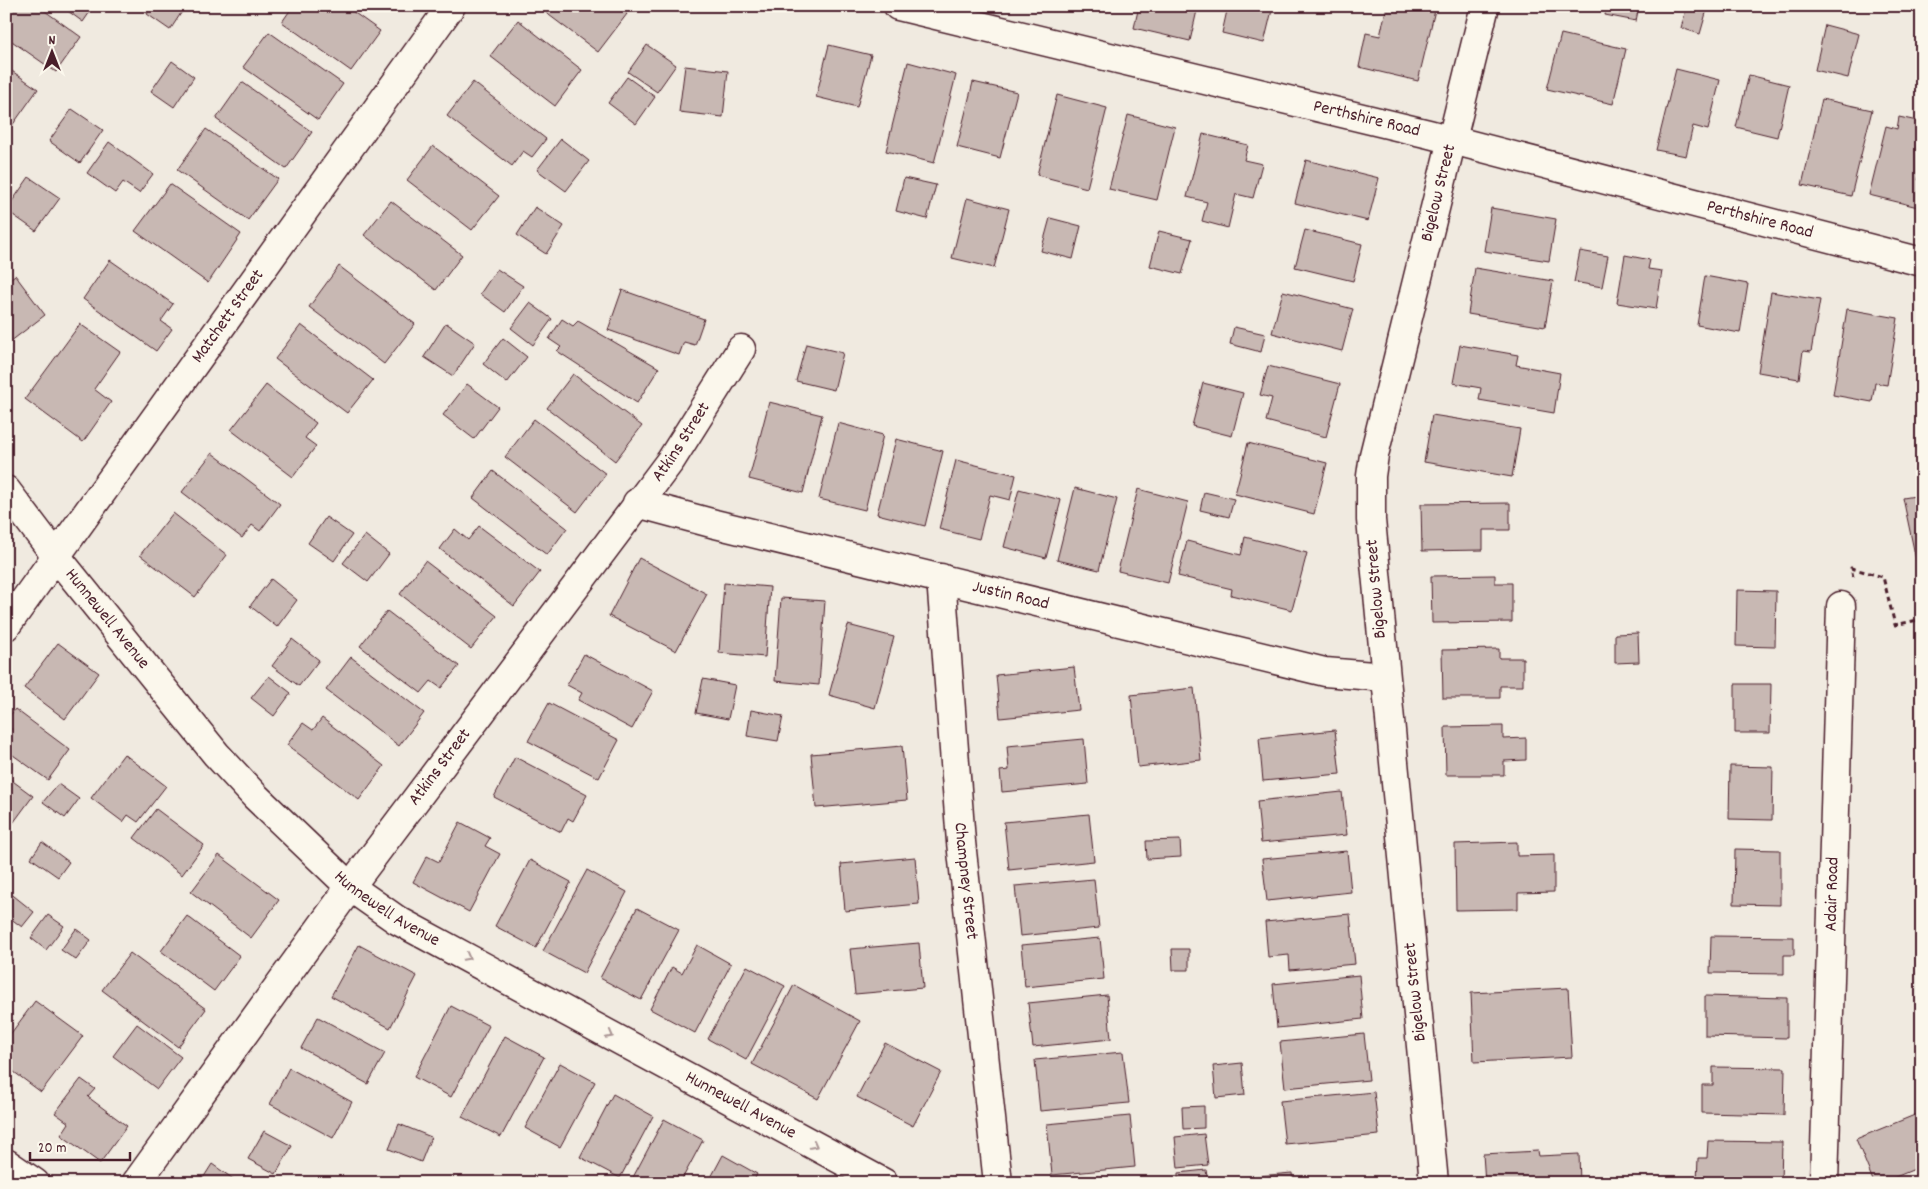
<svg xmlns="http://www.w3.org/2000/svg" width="1928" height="1189" font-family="Dekko,sans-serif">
	<rect width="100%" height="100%" fill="#f0eae0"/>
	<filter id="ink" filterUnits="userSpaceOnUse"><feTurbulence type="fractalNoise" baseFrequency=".02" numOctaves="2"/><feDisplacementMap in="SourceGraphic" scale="10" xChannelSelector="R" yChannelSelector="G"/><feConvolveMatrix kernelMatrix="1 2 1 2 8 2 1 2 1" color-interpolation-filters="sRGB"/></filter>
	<g filter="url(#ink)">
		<path fill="#c8b8b3" stroke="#4a1f2b" d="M 6,6 L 38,6 L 81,37 L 56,72 L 6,37 Z
			M 61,6 L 94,6 L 83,22 Z
			M 151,6 L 184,6 L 185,7 L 170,30 L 147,14 Z
			M 293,6 L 345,6 L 380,31 L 351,71 L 282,22 Z
			M 537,6 L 618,6 L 627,14 L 598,52 Z
			M 1139,6 L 1198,6 L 1190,41 L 1134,28 Z
			M 1228,6 L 1273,6 L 1264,43 L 1222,33 Z
			M 1387,6 L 1436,6 L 1418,81 L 1359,67 L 1366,33 L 1380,36 Z
			M 1607,6 L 1639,6 L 1636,21 L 1605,15 Z
			M 1687,6 L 1708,6 L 1700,34 L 1681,28 Z
			M 518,20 L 582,70 L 555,106 L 490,56 Z
			M 1825,25 L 1859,34 L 1848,78 L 1815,70 Z
			M 269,32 L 343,84 L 318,120 L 243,67 Z
			M 1561,34 L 1626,49 L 1613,104 L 1547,89 Z
			M 647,45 L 676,65 L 657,92 L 628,72 Z
			M 829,45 L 871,55 L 857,107 L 816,97 Z
			M 172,61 L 194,77 L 174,107 L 151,91 Z
			M 908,62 L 956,75 L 934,163 L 886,151 Z
			M 685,66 L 728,71 L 723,117 L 679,112 Z
			M 6,67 L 38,89 L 9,130 L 6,128 Z
			M 1676,69 L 1720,80 L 1708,130 L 1693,126 L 1686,156 L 1656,150 Z
			M 1749,75 L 1789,85 L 1777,137 L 1736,127 Z
			M 627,77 L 655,97 L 636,124 L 608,103 Z
			M 242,82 L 312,132 L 286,169 L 216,119 Z
			M 473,82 L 546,139 L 532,157 L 523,151 L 512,166 L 447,116 Z
			M 973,82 L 1017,92 L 1000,158 L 957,147 Z
			M 1057,95 L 1107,108 L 1087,188 L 1037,175 Z
			M 1822,99 L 1872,110 L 1851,196 L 1802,185 Z
			M 72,109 L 103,130 L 80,163 L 49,141 Z
			M 1128,115 L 1175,127 L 1157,200 L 1109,189 Z
			M 1899,117 L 1922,122 L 1919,133 L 1922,134 L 1922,165 L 1918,180 L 1922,181 L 1922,208 L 1869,195 L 1886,126 L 1897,129 Z
			M 206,129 L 278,179 L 248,220 L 177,170 Z
			M 1203,134 L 1248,145 L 1244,160 L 1262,164 L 1253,198 L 1236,194 L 1228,228 L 1202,221 L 1207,202 L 1187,197 Z
			M 561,139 L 589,161 L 566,191 L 537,170 Z
			M 109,142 L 153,174 L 139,193 L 123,182 L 115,193 L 87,173 Z
			M 433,146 L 499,196 L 472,230 L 407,180 Z
			M 1306,160 L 1379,178 L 1368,221 L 1295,203 Z
			M 29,177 L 60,198 L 36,231 L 6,210 Z
			M 904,178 L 936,185 L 927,219 L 896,211 Z
			M 170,184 L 241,234 L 208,283 L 135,231 Z
			M 967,198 L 1009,209 L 994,268 L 952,258 Z
			M 391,201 L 462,255 L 436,290 L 364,235 Z
			M 535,207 L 564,226 L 546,254 L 517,235 Z
			M 1491,208 L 1556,219 L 1549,261 L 1484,251 Z
			M 1050,218 L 1081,226 L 1073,259 L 1041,251 Z
			M 1305,230 L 1362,244 L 1353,281 L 1295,267 Z
			M 1159,231 L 1192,239 L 1182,274 L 1150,266 Z
			M 1580,251 L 1608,256 L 1602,287 L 1574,282 Z
			M 1625,255 L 1650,260 L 1648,269 L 1662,271 L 1656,309 L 1617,303 Z
			M 110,260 L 173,304 L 161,321 L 172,329 L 156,351 L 83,299 Z
			M 339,266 L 415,324 L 384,364 L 309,307 Z
			M 1475,268 L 1553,281 L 1545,327 L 1468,314 Z
			M 497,269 L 523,286 L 505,312 L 480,294 Z
			M 15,275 L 45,315 L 6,345 L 6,282 Z
			M 1705,276 L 1748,284 L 1740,333 L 1697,325 Z
			M 622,290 L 704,319 L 695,345 L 684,342 L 679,355 L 608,330 Z
			M 1283,291 L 1353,309 L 1342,351 L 1272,333 Z
			M 1771,292 L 1820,300 L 1811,352 L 1803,351 L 1799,379 L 1758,372 Z
			M 530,303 L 552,319 L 533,345 L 511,328 Z
			M 1847,309 L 1898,318 L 1887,385 L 1875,383 L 1872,402 L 1833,395 Z
			M 562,319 L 573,326 L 578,321 L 659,368 L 637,403 L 557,351 L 561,347 L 549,339 Z
			M 446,323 L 475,343 L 453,376 L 424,357 Z
			M 80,324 L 120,352 L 94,389 L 111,402 L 83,442 L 25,399 Z
			M 301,325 L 373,380 L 347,413 L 275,359 Z
			M 1234,327 L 1265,334 L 1261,352 L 1230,344 Z
			M 503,338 L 527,357 L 507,383 L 483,364 Z
			M 806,344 L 843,353 L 834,390 L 796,381 Z
			M 1460,345 L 1518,355 L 1516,365 L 1560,373 L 1554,413 L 1479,400 L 1481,388 L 1453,383 Z
			M 1268,366 L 1340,384 L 1326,437 L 1266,421 L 1272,398 L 1260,395 Z
			M 573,374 L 642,426 L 615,461 L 547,408 Z
			M 1203,383 L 1243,393 L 1232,436 L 1192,426 Z
			M 467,384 L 498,407 L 474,439 L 443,415 Z
			M 266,385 L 316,423 L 305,438 L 316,446 L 293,477 L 231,430 Z
			M 769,402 L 822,415 L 803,493 L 749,479 Z
			M 1432,415 L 1520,429 L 1512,477 L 1424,462 Z
			M 534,419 L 606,474 L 577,512 L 505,457 Z
			M 838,423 L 883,435 L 865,510 L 819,499 Z
			M 896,439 L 943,451 L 925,526 L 877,514 Z
			M 1248,443 L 1327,463 L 1314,514 L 1235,494 Z
			M 212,453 L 280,504 L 260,531 L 252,525 L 242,538 L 182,492 Z
			M 956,460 L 1016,475 L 1010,500 L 990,495 L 979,539 L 939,529 Z
			M 493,471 L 567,528 L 547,555 L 473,498 Z
			M 1075,488 L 1117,499 L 1099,570 L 1057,560 Z
			M 1019,489 L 1061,500 L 1046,558 L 1004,547 Z
			M 1138,489 L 1188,502 L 1168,583 L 1118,571 Z
			M 1204,492 L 1234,499 L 1229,517 L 1200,510 Z
			M 1922,495 L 1922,588 L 1903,498 Z
			M 1510,503 L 1510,530 L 1483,530 L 1483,550 L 1422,551 L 1421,504 Z
			M 173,513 L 227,555 L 195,597 L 140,555 Z
			M 326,517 L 352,535 L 334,561 L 308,543 Z
			M 479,526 L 540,572 L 514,606 L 440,549 L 455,529 L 468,540 Z
			M 365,535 L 389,554 L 368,582 L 343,563 Z
			M 1245,537 L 1307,553 L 1292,610 L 1231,595 L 1232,589 L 1178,576 L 1187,541 L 1241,555 Z
			M 639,558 L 707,594 L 676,651 L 609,616 Z
			M 425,561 L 497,616 L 471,649 L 400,594 Z
			M 1495,575 L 1495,583 L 1512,583 L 1512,622 L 1432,623 L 1431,576 Z
			M 271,579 L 297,600 L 277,627 L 250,606 Z
			M 724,583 L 770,587 L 765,657 L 719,653 Z
			M 1737,590 L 1776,591 L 1775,647 L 1736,646 Z
			M 781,598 L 825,601 L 819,685 L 775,681 Z
			M 387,611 L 459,666 L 441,688 L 431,681 L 421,693 L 360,646 Z
			M 848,625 L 894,637 L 875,708 L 829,695 Z
			M 1638,633 L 1639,662 L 1615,663 L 1615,634 Z
			M 292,639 L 319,660 L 299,686 L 272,666 Z
			M 58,643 L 99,673 L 65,719 L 24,688 Z
			M 1499,649 L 1499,658 L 1523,658 L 1523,686 L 1500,686 L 1500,698 L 1443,698 L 1442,650 Z
			M 584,654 L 653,691 L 632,729 L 578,700 L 582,693 L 567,685 Z
			M 351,657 L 424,713 L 399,746 L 326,690 Z
			M 1074,667 L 1079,710 L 1000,718 L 996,675 Z
			M 269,676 L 291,693 L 274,716 L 251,698 Z
			M 703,679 L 735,685 L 728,719 L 696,713 Z
			M 1735,684 L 1771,684 L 1770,733 L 1735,733 Z
			M 1194,688 L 1201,760 L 1138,767 L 1131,695 Z
			M 549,703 L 619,740 L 599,778 L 528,741 Z
			M 15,709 L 70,750 L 48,780 L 6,750 L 6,737 L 12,729 L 6,725 L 6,721 Z
			M 751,710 L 783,716 L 778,741 L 747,736 Z
			M 322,718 L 384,766 L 359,800 L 287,745 L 303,723 L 313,730 Z
			M 1503,726 L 1503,739 L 1526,738 L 1526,760 L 1504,761 L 1504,775 L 1446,775 L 1445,727 Z
			M 1335,730 L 1340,774 L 1263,781 L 1259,738 Z
			M 1084,739 L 1088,784 L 1002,792 L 1000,771 L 1009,770 L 1007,746 Z
			M 902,746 L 907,800 L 816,808 L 811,754 Z
			M 124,754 L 166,786 L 138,822 L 128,815 L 123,822 L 91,798 Z
			M 515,757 L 587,795 L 573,821 L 568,818 L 561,832 L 494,797 Z
			M 1730,766 L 1773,767 L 1772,820 L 1729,819 Z
			M 6,776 L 33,796 L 8,830 L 6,829 Z
			M 58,784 L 79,799 L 65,818 L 43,802 Z
			M 1342,792 L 1347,835 L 1261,843 L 1257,801 Z
			M 156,809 L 204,845 L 182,875 L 134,838 Z
			M 1089,814 L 1094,861 L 1009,870 L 1004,822 Z
			M 460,822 L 490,838 L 485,846 L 500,854 L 469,912 L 413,882 L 427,856 L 439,862 Z
			M 1180,840 L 1181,857 L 1147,859 L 1146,841 Z
			M 42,842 L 69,862 L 58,877 L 31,858 Z
			M 1517,842 L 1517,856 L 1554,855 L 1554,892 L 1518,893 L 1518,909 L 1456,910 L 1455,844 Z
			M 1735,849 L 1780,850 L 1780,905 L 1734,904 Z
			M 1347,851 L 1351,892 L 1267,901 L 1262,859 Z
			M 219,855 L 279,900 L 251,938 L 191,892 Z
			M 915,857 L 919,904 L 845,911 L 841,864 Z
			M 530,860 L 571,882 L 536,948 L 495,926 Z
			M 587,870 L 627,892 L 584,973 L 543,951 Z
			M 1094,879 L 1099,928 L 1020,936 L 1015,886 Z
			M 9,892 L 34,912 L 22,927 L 6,915 L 6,895 Z
			M 637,908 L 679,930 L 641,1000 L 600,978 Z
			M 1350,914 L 1355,964 L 1290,970 L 1289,955 L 1268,957 L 1265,922 Z
			M 48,915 L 64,926 L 46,950 L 31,938 Z
			M 187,916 L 240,956 L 214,991 L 161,951 Z
			M 76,929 L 91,940 L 76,960 L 61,950 Z
			M 1711,936 L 1794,937 L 1794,955 L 1784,955 L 1784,974 L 1710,973 Z
			M 1100,938 L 1104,979 L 1025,987 L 1021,945 Z
			M 919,943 L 923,988 L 855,994 L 850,949 Z
			M 359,945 L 417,976 L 390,1028 L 331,996 Z
			M 697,945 L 731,964 L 695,1033 L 650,1009 L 672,967 L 682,973 Z
			M 1172,949 L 1189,949 L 1189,970 L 1173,970 Z
			M 130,953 L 206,1009 L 178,1047 L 102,990 Z
			M 747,966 L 785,986 L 746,1060 L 708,1039 Z
			M 1359,975 L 1363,1019 L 1277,1028 L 1273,984 Z
			M 794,985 L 860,1021 L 818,1099 L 752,1064 Z
			M 1568,988 L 1572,1057 L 1474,1062 L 1471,993 Z
			M 1107,995 L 1111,1039 L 1033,1047 L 1028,1003 Z
			M 1705,996 L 1787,998 L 1787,1038 L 1705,1036 Z
			M 35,1001 L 83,1036 L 41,1092 L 6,1066 L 6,1040 Z
			M 451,1006 L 489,1026 L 451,1097 L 414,1077 Z
			M 318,1017 L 385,1053 L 368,1084 L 301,1048 Z
			M 137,1024 L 181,1057 L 157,1089 L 113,1056 Z
			M 1364,1034 L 1369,1080 L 1285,1088 L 1280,1042 Z
			M 505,1036 L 544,1057 L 501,1137 L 462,1117 Z
			M 885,1043 L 941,1072 L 913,1126 L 857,1097 Z
			M 1123,1052 L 1129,1103 L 1040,1111 L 1035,1060 Z
			M 560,1063 L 595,1082 L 560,1147 L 525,1128 Z
			M 1242,1063 L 1245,1095 L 1216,1098 L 1213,1066 Z
			M 1713,1067 L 1785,1068 L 1784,1115 L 1702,1113 L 1702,1085 L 1713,1085 Z
			M 289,1068 L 352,1102 L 333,1138 L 270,1104 Z
			M 81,1079 L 95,1089 L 88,1097 L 127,1126 L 100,1163 L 61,1135 L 69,1123 L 55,1113 Z
			M 1374,1092 L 1379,1135 L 1285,1144 L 1280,1101 Z
			M 613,1094 L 653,1116 L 620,1178 L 580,1157 Z
			M 1204,1106 L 1204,1128 L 1183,1129 L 1182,1107 Z
			M 1922,1112 L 1922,1166 L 1881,1183 L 1874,1183 L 1856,1139 Z
			M 1130,1116 L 1135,1167 L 1052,1175 L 1047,1124 Z
			M 664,1119 L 703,1140 L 680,1183 L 630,1183 Z
			M 399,1124 L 431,1137 L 421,1162 L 389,1149 Z
			M 264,1131 L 292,1146 L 276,1174 L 248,1159 Z
			M 1204,1134 L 1208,1165 L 1178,1168 L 1175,1137 Z
			M 1708,1141 L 1782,1142 L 1781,1183 L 1697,1183 L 1698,1158 L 1707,1158 Z
			M 1538,1151 L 1539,1156 L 1579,1154 L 1580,1183 L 1485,1183 L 1483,1154 Z
			M 723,1155 L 757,1174 L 753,1183 L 708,1183 Z
			M 212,1164 L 239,1183 L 200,1183 Z
			M 1206,1170 L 1208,1183 L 1178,1183 L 1178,1173 Z
			M 1292,1173 L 1293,1183 L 1214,1183 L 1214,1180 Z"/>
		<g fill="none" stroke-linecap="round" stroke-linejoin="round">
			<defs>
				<g id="minor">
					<path id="s1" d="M 898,6 L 1429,134 L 1922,262"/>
					<path id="s2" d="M 6,490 L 56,556 L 216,754 L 255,796 L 350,887 L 397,920 L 884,1183"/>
					<path id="s3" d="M 637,503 L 715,524 L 1325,672 L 1385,677"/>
					<path id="s4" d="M 941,578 L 961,842 L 998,1183"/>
					<path id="s5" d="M 6,626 L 451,6"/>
					<path id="s6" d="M 136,1183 L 350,887 L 671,460 L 741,349"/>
					<path id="s7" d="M 1434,1183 L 1371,520 L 1371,476 L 1374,455 L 1485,6"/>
					<path id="s8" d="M 1824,1183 L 1841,606"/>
				</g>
				<path id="major" d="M 6,1163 L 35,1183"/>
			</defs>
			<use href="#minor" stroke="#4a1f2b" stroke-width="31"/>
			<use href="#major" stroke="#4a1f2b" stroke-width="31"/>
			<path stroke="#4a1f2b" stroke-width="3" stroke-dasharray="5 4" stroke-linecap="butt" d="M 1853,577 L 1851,568 L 1883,577 L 1895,625 L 1922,619"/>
			<use href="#minor" stroke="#fbf7ec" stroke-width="28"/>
			<use href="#major" stroke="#fbf7ec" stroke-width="28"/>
		</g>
		<defs><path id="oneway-chevron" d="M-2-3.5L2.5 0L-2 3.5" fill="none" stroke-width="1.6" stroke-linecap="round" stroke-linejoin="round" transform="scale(1.25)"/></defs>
		<g stroke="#ab9695">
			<use href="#oneway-chevron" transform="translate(467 957) rotate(28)"/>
			<use href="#oneway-chevron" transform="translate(610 1035) rotate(28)"/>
			<use href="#oneway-chevron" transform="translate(814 1145) rotate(28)"/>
		</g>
	</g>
	<g text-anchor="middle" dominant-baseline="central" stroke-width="5" stroke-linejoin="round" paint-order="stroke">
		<g font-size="18" fill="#4a1f2b" stroke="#fbf7ec">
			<text stroke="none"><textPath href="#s1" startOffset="482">Perthshire Road</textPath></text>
			<text stroke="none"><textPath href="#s7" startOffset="1001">Bigelow Street</textPath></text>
			<text stroke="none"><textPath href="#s1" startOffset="888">Perthshire Road</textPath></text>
			<text stroke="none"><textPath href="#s5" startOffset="381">Matchett Street</textPath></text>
			<text stroke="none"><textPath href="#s6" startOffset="920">Atkins Street</textPath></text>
			<text transform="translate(1377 589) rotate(-95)">Bigelow Street</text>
			<text stroke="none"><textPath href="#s3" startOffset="385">Justin Road</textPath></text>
			<text stroke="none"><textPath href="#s2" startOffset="164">Hunnewell Avenue</textPath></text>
			<text stroke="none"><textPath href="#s6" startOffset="515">Atkins Street</textPath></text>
			<text stroke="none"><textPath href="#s4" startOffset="304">Champney Street</textPath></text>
			<text stroke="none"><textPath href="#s8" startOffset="289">Adair Road</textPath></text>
			<text stroke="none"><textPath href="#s2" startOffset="569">Hunnewell Avenue</textPath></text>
			<text transform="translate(1416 992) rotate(-96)">Bigelow Street</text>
			<text stroke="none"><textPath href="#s2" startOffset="974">Hunnewell Avenue</textPath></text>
		</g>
	</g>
	<rect width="1928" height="1189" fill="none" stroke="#fbf7ec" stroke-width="25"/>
	<rect x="12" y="12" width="1903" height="1164" fill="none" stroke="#4a1f2b" stroke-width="2" filter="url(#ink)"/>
	<g transform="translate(52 52)" stroke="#fbf7ec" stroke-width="4" paint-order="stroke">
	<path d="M0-4L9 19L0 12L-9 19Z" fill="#4a1f2b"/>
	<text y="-8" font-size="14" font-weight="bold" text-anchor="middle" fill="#4a1f2b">N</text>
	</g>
	<path d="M30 1152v8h100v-8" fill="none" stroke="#4a1f2b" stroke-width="2.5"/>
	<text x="38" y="1152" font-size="15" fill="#4a1f2b" stroke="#fbf7ec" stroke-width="4" paint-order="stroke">20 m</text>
</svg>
